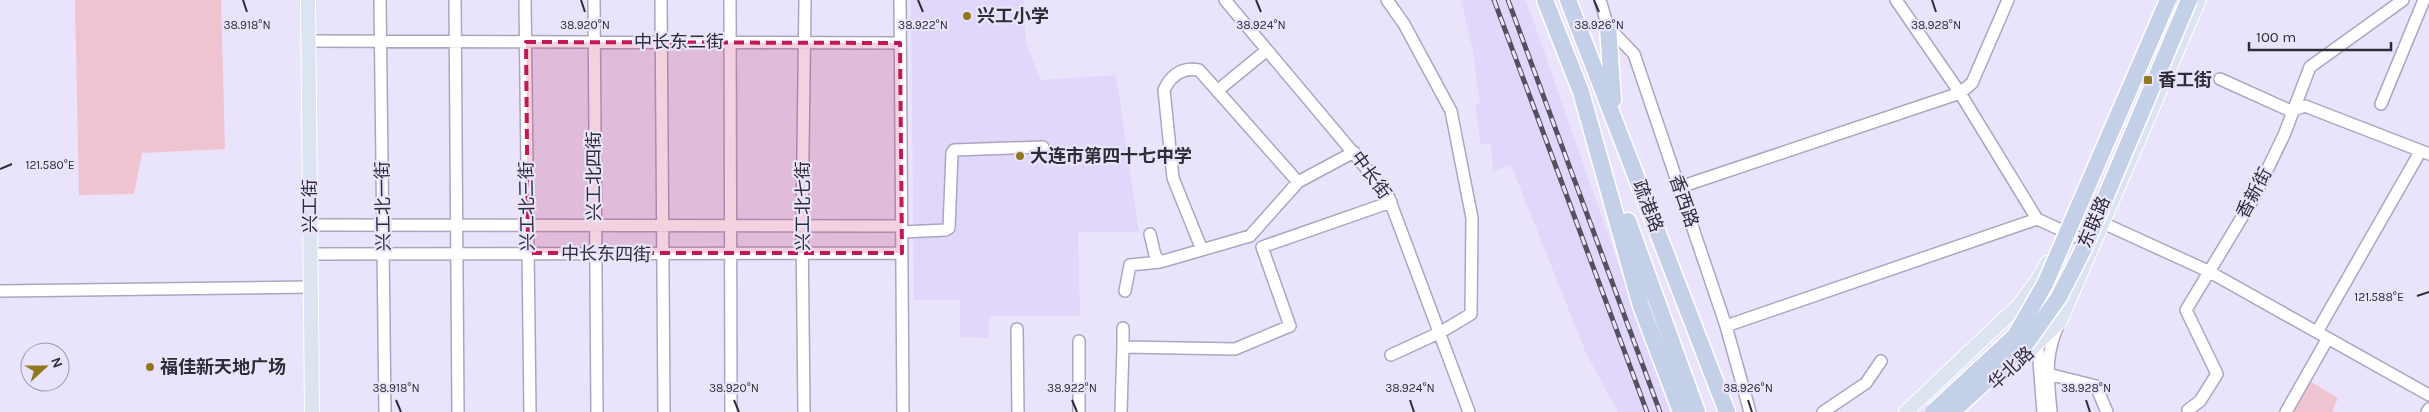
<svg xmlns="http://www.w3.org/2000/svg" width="2429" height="412" font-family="Karla,'Noto Sans SC',sans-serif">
	<rect width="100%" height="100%" fill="#e9e4fb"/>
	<path fill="#e0d7fb" d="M 911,0 L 1024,0 L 1026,43 L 1041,80 L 1116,75 L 1139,232 L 1078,232 L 1080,316 L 989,316 L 989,338 L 960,337 L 960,300 L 914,300 Z
		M 1461,0 L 1526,0 L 1670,412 L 1618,412 L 1586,353 L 1511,165 L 1493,171 L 1491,145 L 1481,144 L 1475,105 L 1480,103 L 1473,51 Z"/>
	<path fill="#efc3d0" d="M 75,0 L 221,0 L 225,149 L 142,153 L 134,194 L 79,195 Z
		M 2311,382 L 2338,398 L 2332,412 L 2293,412 Z"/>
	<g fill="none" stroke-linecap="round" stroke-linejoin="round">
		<defs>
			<path id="minor" d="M 380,0 L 385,412
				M 455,0 L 458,412
				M 525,0 L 530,412
				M 594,0 L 597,412
				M 661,0 L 664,412
				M 730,0 L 731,412
				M 900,0 L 903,412
				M 1225,0 L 1387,193 L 1469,412
				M 1387,0 L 1404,24 L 1451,111 L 1472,218 L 1471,314 L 1441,332 L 1391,355
				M 1600,0 L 1608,27 L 1634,54 L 1726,326 L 1750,412
				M 1896,0 L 1960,93 L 2037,219 L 2092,244
				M 309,41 L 900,43
				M 2220,79 L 2291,111 L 2305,106 L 2429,154
				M 1217,91 L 1267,50
				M 2381,104 L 2424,0
				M 1298,182 L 1354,152
				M 1680,187 L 1960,93 L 1972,83 L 2008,0
				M 2103,223 L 2208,271 L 2429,395
				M 310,225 L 901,226
				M 902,232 L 946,230 L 949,228 L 952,153 L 954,150 L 1043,147
				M 1150,234 L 1155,255 L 1160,262 L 1250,236 L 1298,182 L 1199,70 C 1182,67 1171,75 1164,90 L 1173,178 L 1202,250
				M 310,254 L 902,253
				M 0,291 L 311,287
				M 1125,291 L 1130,265 L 1160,262
				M 1726,326 L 2037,219
				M 1017,329 L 1018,412
				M 2317,332 L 2420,152
				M 2037,336 L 2043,412
				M 1079,341 L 1079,412
				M 1123,347 L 1123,328
				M 2048,374 L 2096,386 L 2107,412
				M 2188,410 L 2200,401 L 2217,374 L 2186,310 L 2253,199 L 2284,135 L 2310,67 L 2403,0
				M 804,412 L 802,226 L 805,0
				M 1121,412 L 1123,347 L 1235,349 L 1290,326 L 1262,247 L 1391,202
				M 1823,412 L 1866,383 L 1881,361
				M 2051,412 C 2048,376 2044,357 2059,323
				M 2286,412 L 2328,338
				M 2427,412 L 2429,409"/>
			<path id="major" d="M 308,0 L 312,412
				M 2018,362 L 2060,321 L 2199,0
				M 1906,412 L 2020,304 L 2038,280 L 2047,263"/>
			<path id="highway" d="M 1545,0 L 1581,92 L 1641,306 L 1681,412
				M 1568,0 L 1727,412
				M 1608,27 L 1613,100
				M 1628,221 L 1697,412"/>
		</defs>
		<use href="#minor" stroke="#aca5c2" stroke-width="14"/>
		<use href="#major" stroke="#fff" stroke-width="16"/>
		<use href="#highway" stroke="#fff" stroke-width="19"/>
		<use href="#minor" stroke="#fff" stroke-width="11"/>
		<use href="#major" stroke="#dce3f1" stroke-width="14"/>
		<use href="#highway" stroke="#c4d0e8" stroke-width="16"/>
		<defs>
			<path id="rail" d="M 1494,0 L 1647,412
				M 1508,0 L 1660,412"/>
		</defs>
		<use href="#rail" stroke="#54515e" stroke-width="5"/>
		<use href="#rail" stroke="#e9e4fb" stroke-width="3" stroke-dasharray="9" stroke-linecap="butt"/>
		<defs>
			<path id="highway-bridge" d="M 1933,412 L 2015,336 L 2045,284 L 2168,0
				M 1952,412 L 2025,345 L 2059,297 L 2084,248 L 2189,0"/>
		</defs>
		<use href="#highway-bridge" stroke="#fff" stroke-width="19" stroke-linecap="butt"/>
		<use href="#highway-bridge" stroke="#c4d0e8" stroke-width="16"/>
	</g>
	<path fill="#c2185b" fill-opacity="0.2" stroke="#c2185b" stroke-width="4" stroke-dasharray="10 6" stroke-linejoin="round" d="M 526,42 L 900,43 L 902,253 L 528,253 Z"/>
	<path fill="none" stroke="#2e2c37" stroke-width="2" d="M 243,0 L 247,12M 581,0 L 585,12M 918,0 L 923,12M 1256,0 L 1261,12M 1594,0 L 1599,12M 1932,0 L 1936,12M 0,169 L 12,164M 2417,296 L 2429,292M 396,400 L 401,412M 734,400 L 739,412M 1072,400 L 1077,412M 1410,400 L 1414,412M 1748,400 L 1752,412M 2086,400 L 2090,412"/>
	<g fill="#91771d" stroke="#e9e4fb" stroke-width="2">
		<circle cx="967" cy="16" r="5"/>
		<rect x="2143" y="75" width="10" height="10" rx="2.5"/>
		<circle cx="1020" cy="156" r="5"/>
		<circle cx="150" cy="367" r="5"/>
	</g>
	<g text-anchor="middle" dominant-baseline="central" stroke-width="4.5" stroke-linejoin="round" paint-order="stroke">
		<g font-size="18" font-weight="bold" fill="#2e2c37" stroke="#e9e4fb" text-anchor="start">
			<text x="977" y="16">兴工小学</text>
			<text x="2158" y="80">香工街</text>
			<text x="1030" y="156">大连市第四十七中学</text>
			<text x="160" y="367">福佳新天地广场</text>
		</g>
		<g font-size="18" fill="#2e2c37" stroke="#e9e4fb">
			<text x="679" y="42">中长东二街</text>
			<text transform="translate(1371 175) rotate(54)">中长街</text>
			<text transform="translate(594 176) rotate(-90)">兴工北四街</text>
			<text transform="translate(2254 193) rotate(-62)">香新街</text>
			<text transform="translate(1684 201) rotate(71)">香西路</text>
			<text transform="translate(310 206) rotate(-90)">兴工街</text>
			<text transform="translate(383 206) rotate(-91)">兴工北一街</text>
			<text transform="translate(527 206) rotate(-91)">兴工北三街</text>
			<text transform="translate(803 206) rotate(-90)">兴工北七街</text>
			<text transform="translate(1648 206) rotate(69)">疏港路</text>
			<text transform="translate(2094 222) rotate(-67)">东联路</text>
			<text transform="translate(606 254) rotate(1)">中长东四街</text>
			<text transform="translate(2011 368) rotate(-42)">华北路</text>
		</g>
	</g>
	<g font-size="12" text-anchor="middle" fill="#2e2c37" stroke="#e9e4fb" stroke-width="4.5" stroke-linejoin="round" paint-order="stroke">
		<text x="1599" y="29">38.926°N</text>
		<text x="1936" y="29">38.928°N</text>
		<text x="247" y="29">38.918°N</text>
		<text x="585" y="29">38.920°N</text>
		<text x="923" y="29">38.922°N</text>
		<text x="1261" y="29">38.924°N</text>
		<text x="50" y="169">121.580°E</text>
		<text x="2379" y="301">121.588°E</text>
		<text x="396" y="392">38.918°N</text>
		<text x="734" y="392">38.920°N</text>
		<text x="1072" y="392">38.922°N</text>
		<text x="1410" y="392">38.924°N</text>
		<text x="1748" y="392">38.926°N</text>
		<text x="2086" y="392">38.928°N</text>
	</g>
	<g transform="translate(45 367) rotate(69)"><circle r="24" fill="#e9e4fb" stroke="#9e9aad"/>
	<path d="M0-4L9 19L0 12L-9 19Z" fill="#91771d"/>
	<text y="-8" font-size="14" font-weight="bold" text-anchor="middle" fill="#2e2c37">N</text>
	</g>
	<path d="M2249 42v8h142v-8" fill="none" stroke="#2e2c37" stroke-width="2.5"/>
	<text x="2256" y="42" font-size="15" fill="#2e2c37" stroke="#e9e4fb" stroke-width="4" paint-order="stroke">100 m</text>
</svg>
